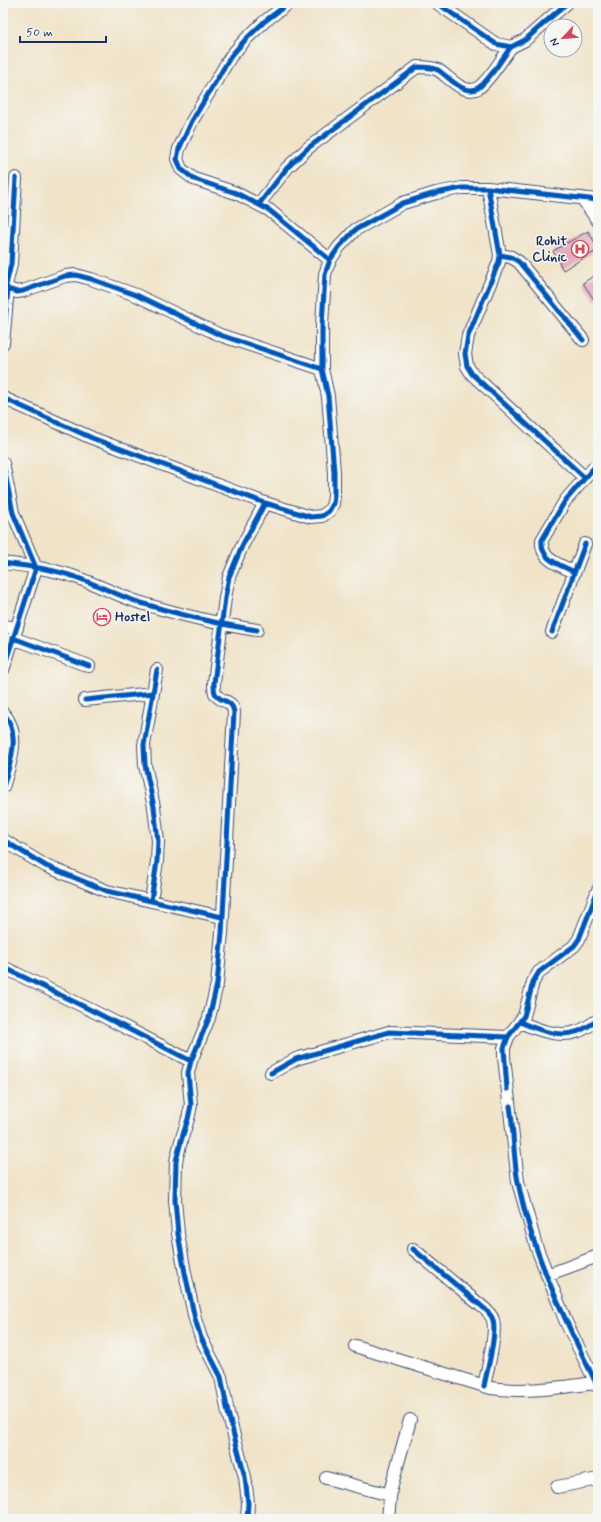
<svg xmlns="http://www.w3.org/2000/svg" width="601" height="1522" font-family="Mynerve,sans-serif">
	<rect width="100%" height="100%" fill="#f6f6f2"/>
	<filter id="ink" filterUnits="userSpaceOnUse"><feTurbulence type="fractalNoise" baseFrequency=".025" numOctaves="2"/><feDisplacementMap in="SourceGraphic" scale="8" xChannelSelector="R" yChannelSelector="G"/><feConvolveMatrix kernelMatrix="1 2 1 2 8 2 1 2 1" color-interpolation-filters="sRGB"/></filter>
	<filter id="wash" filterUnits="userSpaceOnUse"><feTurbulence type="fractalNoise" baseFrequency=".012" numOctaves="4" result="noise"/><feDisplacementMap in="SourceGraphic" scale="16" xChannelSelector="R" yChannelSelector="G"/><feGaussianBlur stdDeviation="0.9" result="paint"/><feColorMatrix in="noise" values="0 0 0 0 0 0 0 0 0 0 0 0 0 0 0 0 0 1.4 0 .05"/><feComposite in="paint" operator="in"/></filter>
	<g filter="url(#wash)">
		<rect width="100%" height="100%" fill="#f0e3c8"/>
		<g id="blocks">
			<path fill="#e4a7b9" d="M 588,231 L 598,248 L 598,250 L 563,270 L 553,251 Z
				M 598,273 L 598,299 L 595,301 L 583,283 Z"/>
		</g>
	</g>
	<g filter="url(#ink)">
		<use href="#blocks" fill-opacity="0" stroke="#3b4a6e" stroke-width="1"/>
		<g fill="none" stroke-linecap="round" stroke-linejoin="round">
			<defs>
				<path id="minor" d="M 289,3 L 265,21 L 246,39 L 231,56 L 192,121 L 179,149 L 177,159 L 181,169 L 194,179 L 236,193 L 269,210 L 330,260
					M 437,3 L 496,44 L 511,47 L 525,40 L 567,3
					M 488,188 L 500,255 L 499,262 L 468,336 L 465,354 L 467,366 L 472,374 L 585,478
					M 582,198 L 598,221
					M 259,204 L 287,168 L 308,148 L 417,67 C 424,67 432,67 438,70 C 449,77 464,96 478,88 C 490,80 502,58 511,47
					M 500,255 L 511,257 L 519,262 L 583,340
					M 6,285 L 11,264 L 16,178
					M 8,289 L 17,292 L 23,291 L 65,276 L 76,275 L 91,279 L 136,295 L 220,335 L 322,369
					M 3,343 L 8,289 L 4,285
					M 3,398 L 92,438 L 265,503 L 311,517 L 322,516 L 329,511 L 333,504 L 334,495 L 334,472 L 328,396 L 322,369 L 322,325 L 325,274 L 330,260 L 339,247 L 355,230 L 403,203 L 436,193 L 462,188 L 488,188 L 598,200
					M 3,463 L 13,513 L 36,568 L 3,670
					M 3,563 C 28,566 54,569 78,578 C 98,585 117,595 138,602 C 177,614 217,624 257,630
					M 574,572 C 559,564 540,560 542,540 L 565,501 L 598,463
					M 3,626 L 17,628
					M 552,632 L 585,544
					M 13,638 L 89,666
					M 85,700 L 153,693
					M 3,713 C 22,733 10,764 3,787
					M 3,840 L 46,866 L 107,891 L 222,917
					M 598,890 L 579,939 L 574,946 L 539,972 L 533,982 L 524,1016 L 508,1037 L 504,1048 L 504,1057 L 518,1182 L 526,1210 L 536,1246 L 566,1322 L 598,1387
					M 151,901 L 157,861 L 158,841 L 154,807 L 145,765 L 144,745 L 157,670
					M 3,967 L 95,1012 L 191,1061
					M 520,1022 C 536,1029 558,1038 576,1032 C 584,1030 591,1024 598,1020
					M 271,1073 L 296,1059 L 389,1032 L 508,1037
					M 413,1249 L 479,1304 C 484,1308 491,1313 493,1320 C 497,1335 487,1370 484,1386
					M 547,1275 L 598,1256
					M 355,1346 L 491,1388 C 526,1393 561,1387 596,1383
					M 326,1478 L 390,1495
					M 557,1487 L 598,1479
					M 247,1519 L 248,1503 L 245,1477 L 228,1413 L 221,1377 L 201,1338 L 195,1319 L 185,1273 L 178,1234 L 175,1200 L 176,1161 L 181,1141 L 188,1119 L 191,1105 L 188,1073 L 191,1061 L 209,1018 L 217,984 L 222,933 L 234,712 C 232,698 219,703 215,693 C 214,691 214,686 214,683 L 225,598 L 229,577 L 242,546 L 265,503
					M 388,1519 L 391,1488 L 410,1420"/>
			</defs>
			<use href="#minor" stroke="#3b4a6e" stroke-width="14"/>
			<use href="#minor" stroke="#fff" stroke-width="12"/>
			<defs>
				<path id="cycleway" d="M 289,3 L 265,21 L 246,39 L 231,56 L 192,121 L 179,149 L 177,159 L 181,169 L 194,179 L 236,193 L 269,210 L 330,260
					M 437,3 L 496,44 L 511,47 L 525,40 L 567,3
					M 488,188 L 500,255 L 499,262 L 468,336 L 465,354 L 467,366 L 472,374 L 585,478
					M 259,204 L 287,168 L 308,148 L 417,67 C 424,67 432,67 438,70 C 449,77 464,96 478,88 C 490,80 502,58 511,47
					M 500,255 L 511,257 L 519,262 L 583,340
					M 6,285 L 11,264 L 16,178
					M 8,289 L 17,292 L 23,291 L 65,276 L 76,275 L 91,279 L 136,295 L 220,335 L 322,369
					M 3,343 L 8,289 L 5,285
					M 3,398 L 92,438 L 265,503 L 311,517 L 322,516 L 329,511 L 333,504 L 334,495 L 334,472 L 328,396 L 322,369 L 322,325 L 325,274 L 330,260 L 339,247 L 355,230 L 403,203 L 436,193 L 462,188 L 488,188 L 598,200
					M 3,463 L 13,513 L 36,568 L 3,670
					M 3,563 C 28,566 54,569 78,578 C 98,585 117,595 138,602 C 177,614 217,624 257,630
					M 574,572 C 559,564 540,560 542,540 L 565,501 L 598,463
					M 552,632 L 585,544
					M 13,638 L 89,666
					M 85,700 L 153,693
					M 3,713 C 22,733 10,764 3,787
					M 3,840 L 46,866 L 107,891 L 222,917
					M 151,901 L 157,861 L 158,841 L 154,807 L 145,765 L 144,745 L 157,670
					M 3,967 L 95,1012 L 191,1061
					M 520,1022 C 536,1029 558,1038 576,1032 C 584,1030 591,1024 598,1020
					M 271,1073 L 296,1059 L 389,1032 L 508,1037
					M 507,1089 L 504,1048 L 508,1037 L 524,1016 L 533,982 L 539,972 L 574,946 L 579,939 L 598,890
					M 510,1106 C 514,1131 513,1157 518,1182 C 532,1254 566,1322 598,1387
					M 413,1249 L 479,1304 C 484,1308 491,1313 493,1320 C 497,1335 487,1370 484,1386
					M 247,1519 L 248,1503 L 245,1477 L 228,1413 L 221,1377 L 201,1338 L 195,1319 L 185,1273 L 178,1234 L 175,1200 L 176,1161 L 181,1141 L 188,1119 L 191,1105 L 188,1073 L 191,1061 L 209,1018 L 217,984 L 222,933 L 234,712 C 232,698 219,703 215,693 C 214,691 214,686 214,683 L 225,598 L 229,577 L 242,546 L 265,503"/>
			</defs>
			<use href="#cycleway" stroke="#f6f6f2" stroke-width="8"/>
			<use href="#cycleway" stroke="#0057b8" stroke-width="5"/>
		</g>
	</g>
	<defs>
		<symbol id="hospital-ring" viewBox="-11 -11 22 22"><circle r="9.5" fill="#f6f6f2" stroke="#d1495b" stroke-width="1.5"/><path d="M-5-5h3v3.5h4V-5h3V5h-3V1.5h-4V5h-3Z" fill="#d1495b"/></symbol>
		<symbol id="hotel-ring" viewBox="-11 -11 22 22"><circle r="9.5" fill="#f6f6f2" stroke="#d1495b" stroke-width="1.5"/><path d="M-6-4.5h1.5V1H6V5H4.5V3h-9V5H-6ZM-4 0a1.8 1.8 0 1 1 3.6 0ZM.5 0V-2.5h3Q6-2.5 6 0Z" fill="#d1495b"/></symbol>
	</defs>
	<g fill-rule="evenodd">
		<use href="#hospital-ring" x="570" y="239" width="20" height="20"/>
		<use href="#hotel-ring" x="92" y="607" width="20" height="20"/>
	</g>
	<g text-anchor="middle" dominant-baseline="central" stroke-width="3" stroke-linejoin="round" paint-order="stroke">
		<g font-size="14" font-weight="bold" fill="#1b2f5e" stroke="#f6f6f2" text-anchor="end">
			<text x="567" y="241">Rohit<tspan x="567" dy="16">Clinic</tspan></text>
			<text x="115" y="617" text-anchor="start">Hostel</text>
		</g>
	</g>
	<rect width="601" height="1522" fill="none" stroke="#f6f6f2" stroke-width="16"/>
	<g transform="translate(563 38) rotate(244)"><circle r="19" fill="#f6f6f2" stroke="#9ea6b7"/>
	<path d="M0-3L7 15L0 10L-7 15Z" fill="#d1495b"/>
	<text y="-6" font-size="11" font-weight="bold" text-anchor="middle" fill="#1b2f5e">N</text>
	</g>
	<path d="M20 36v6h86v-6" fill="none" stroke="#1b2f5e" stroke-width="2"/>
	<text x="26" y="36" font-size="12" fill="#1b2f5e" stroke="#f6f6f2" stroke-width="3" paint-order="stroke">50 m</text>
</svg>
